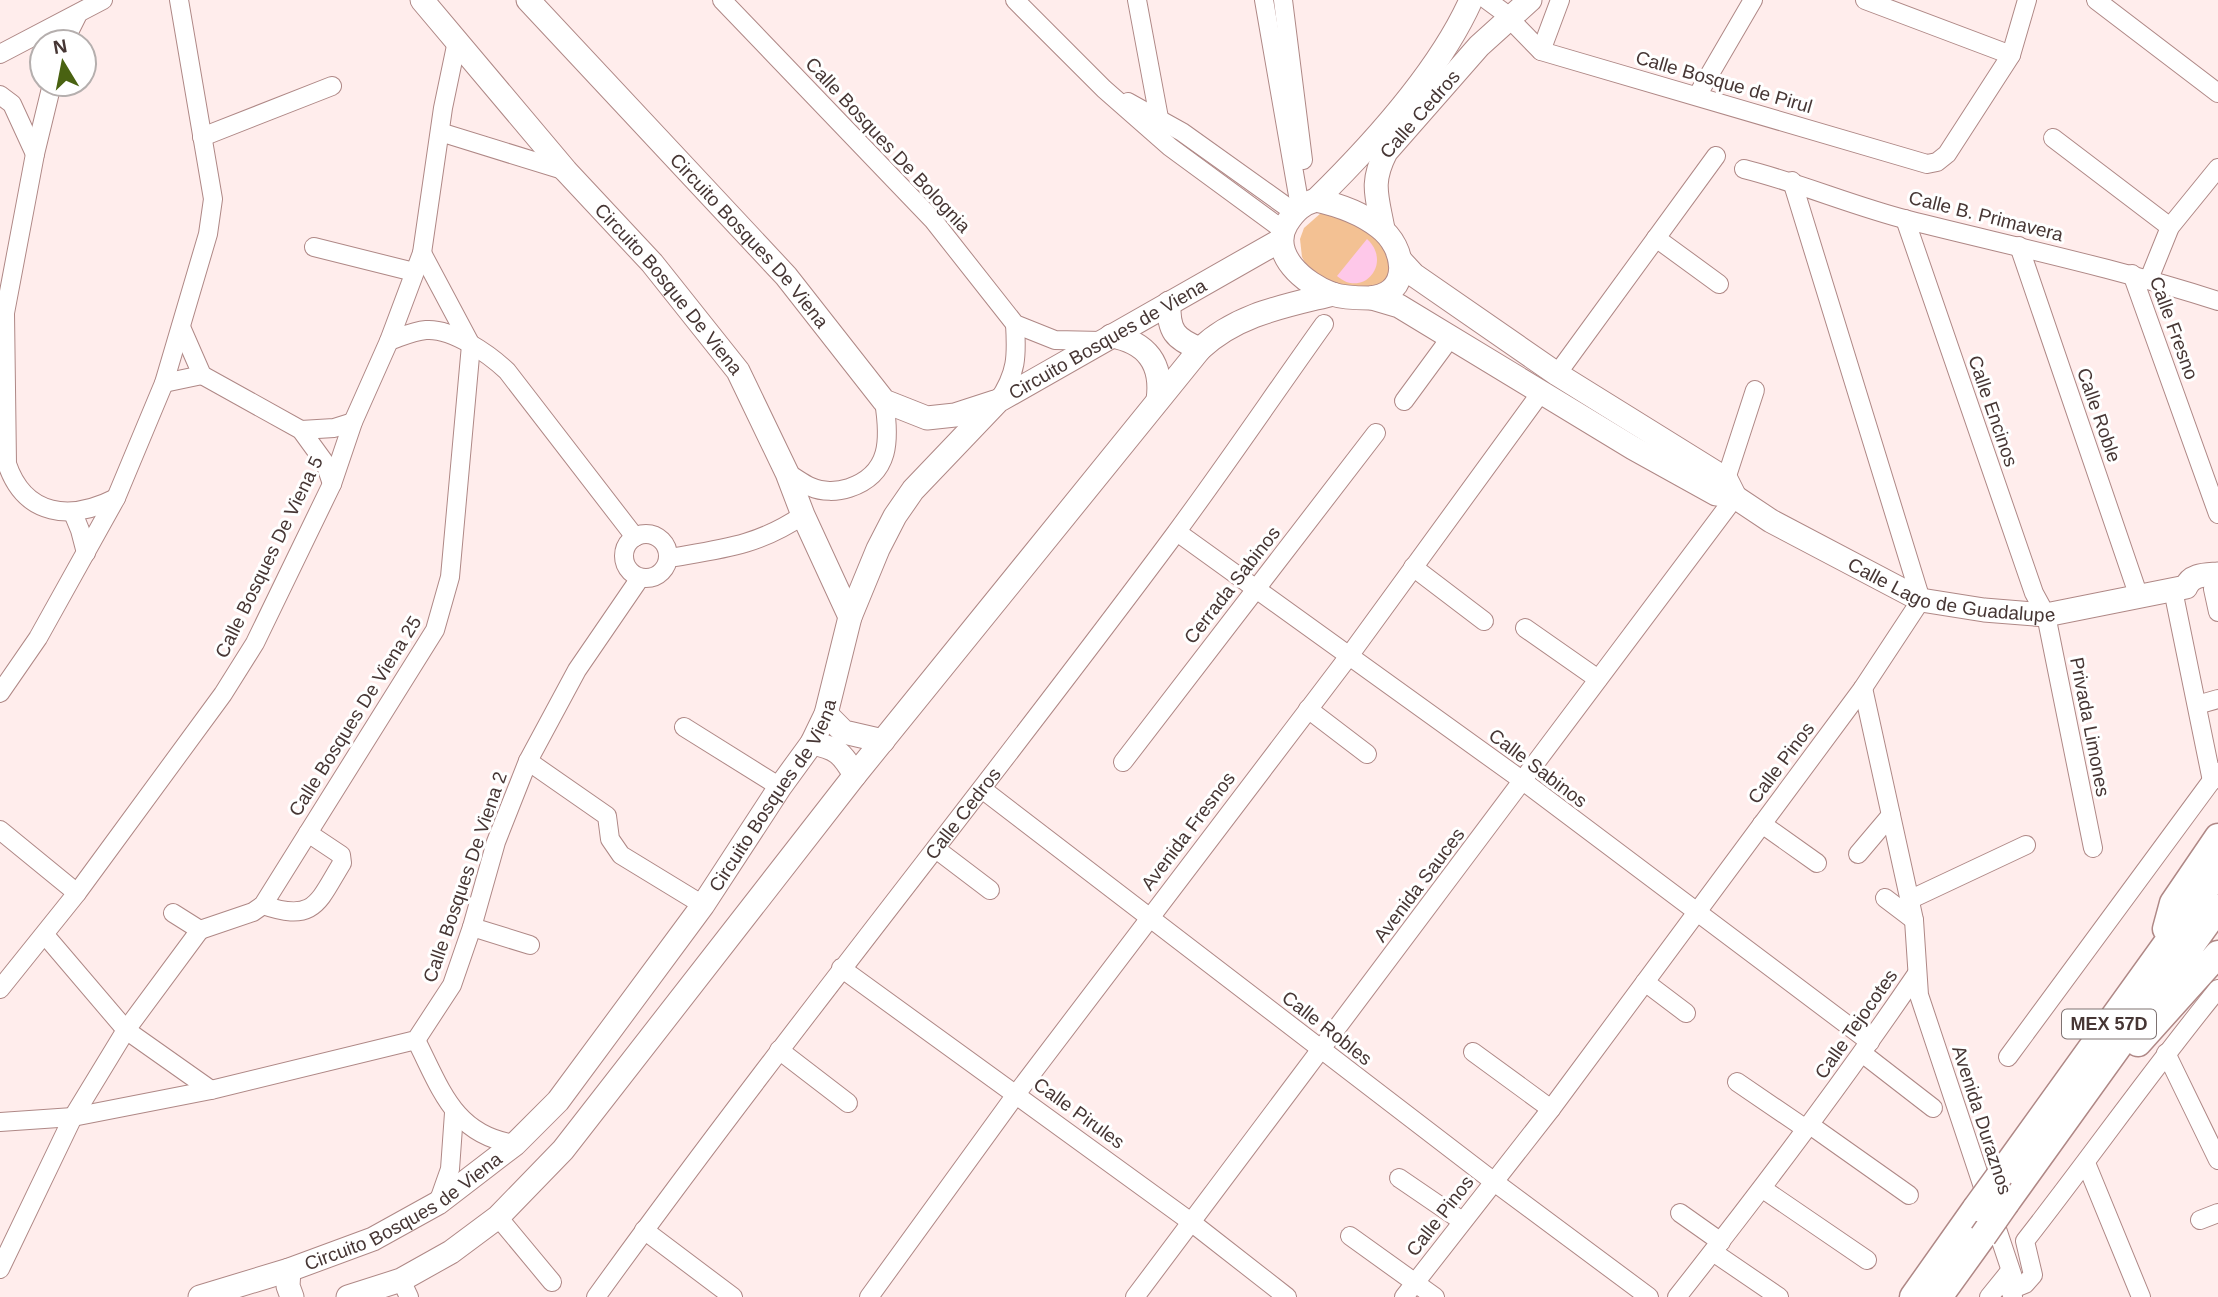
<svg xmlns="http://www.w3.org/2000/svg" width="2218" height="1297" font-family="Helvetica,sans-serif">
	<rect width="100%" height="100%" fill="#ffedec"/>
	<path fill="#f3c193" d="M 1321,213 L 1356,219 L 1390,251 L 1394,281 L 1352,295 L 1310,272 L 1302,257 L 1300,239 L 1304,228 Z"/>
	<path fill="#fec8e9" d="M 1367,239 C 1393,263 1363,299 1337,276 Z"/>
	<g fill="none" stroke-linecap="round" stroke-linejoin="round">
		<defs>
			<g id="minor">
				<path d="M 722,0 L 933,220 L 1015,324 L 1055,340 L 1102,341"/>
				<path d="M 1015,0 L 1104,89 L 1170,147 L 1283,230"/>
				<path d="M 1137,0 L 1159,118"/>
				<path d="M 1264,0 L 1300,207"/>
				<path d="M 1283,0 L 1303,160"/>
				<path d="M 1487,0 L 1502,11 L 1541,51 L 1927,164 L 1937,162 L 1947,154 L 2011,55 L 2027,0"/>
				<path d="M 1865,0 L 2011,55"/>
				<path d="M 2096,0 L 2218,93"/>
				<path d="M 64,42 L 77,16"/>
				<path d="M 1541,51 L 1560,0"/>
				<path d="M 0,54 L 103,0"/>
				<path d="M 52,84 L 35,154 L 5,313 L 7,464 C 25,517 71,521 116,498"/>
				<path d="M 0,95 L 12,104 L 35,154"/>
				<path d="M 1697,96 L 1753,0"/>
				<path d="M 1128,102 L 1182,132 L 1294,212"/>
				<path d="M 440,132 L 566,171"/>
				<path d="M 202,137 L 332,86"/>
				<path d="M 2053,138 L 2170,227"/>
				<path d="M 1744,169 C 1800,183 1853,206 1908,220 C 2011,246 2116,268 2218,301"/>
				<path d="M 1905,219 L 2025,567 L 2034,593 L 2046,615 L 2093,848"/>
				<path d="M 1656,238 L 1719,284"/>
				<path d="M 2019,246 L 2139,597"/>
				<path d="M 314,247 L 414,272"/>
				<path d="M 422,253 L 471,345"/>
				<path d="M 2132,274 L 2218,514"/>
				<path d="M 2149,279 L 2170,227 L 2218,168"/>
				<path d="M 181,327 L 202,375 L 301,430 L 325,463 L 332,484"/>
				<path d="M 389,341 C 401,337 413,331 426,330 C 452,328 489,354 507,371 L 635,537"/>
				<path d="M 1557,374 L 1716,156"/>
				<path d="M 164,383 L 202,375"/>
				<path d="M 998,401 C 1017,373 1017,356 1015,324"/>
				<path d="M 1404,401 L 1451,337"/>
				<path d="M 301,430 L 334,428 L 353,422"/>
				<path d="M 787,473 C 795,477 802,483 811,487 C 822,492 837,492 849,488 C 891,474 890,439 884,401"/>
				<path d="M 1726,479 L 1755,390"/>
				<path d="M 73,513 L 80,530 L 86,553"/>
				<path d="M 1177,532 L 1523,781 L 1870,1042"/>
				<circle cx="646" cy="556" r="22"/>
				<path d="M 669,558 C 721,549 758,546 803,515"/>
				<path d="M 1413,567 L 1484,621"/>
				<path d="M 2213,589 L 2218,612"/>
				<path d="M 2173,590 L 2212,781"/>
				<path d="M 1525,628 L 1598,679"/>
				<path d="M 1863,688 L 1914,920 L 1919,995 L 2013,1277 L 2010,1290 L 2013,1297"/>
				<path d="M 0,693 L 38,638 L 116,498 L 164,383 L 208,234 L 213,199 L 179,0"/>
				<path d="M 2197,705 L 2218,699"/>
				<path d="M 1308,709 L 1367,754"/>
				<path d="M 684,727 L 780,787"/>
				<path d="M 528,761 L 607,816 L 610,839 L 621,855 L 703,905"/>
				<path d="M 1123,762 L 1376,433"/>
				<path d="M 982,789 L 1493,1181 L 1649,1297"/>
				<path d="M 1762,824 L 1817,863"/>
				<path d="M 0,830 L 77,893"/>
				<path d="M 936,849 L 990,890"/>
				<path d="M 1858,854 L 1891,815"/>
				<path d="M 1885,898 L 1914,920"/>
				<path d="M 1909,900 L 2026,845"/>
				<path d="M 263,905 C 315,923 318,902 342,863 L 341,855 L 308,833"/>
				<path d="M 173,913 L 200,930 L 253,912 L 263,905 L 435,630 L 450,577 L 471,345"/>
				<path d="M 472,927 L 530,945"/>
				<path d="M 45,935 L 126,1030 L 211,1090"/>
				<path d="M 841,968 L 1191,1222 L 1287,1297"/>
				<path d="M 1645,982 L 1686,1013"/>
				<path d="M 0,989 L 77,893 L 223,694 L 255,643 L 332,484 L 353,422 L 389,341 L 422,253 L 443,108 L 457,41"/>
				<path d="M 416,1040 C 441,1089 454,1135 515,1144"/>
				<path d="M 779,1050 L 848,1103"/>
				<path d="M 1473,1052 L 1551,1109"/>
				<path d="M 1862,1053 L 1933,1108"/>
				<path d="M 2166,1053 L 2218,1160"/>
				<path d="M 2008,1057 L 2218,772"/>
				<path d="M 1737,1082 L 1806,1129"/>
				<path d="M 0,1122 L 73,1117 L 211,1090 L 416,1040 L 452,985 L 472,927 L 496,842 L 528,761 L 577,670 L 640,578"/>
				<path d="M 1810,1125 L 1909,1195"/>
				<path d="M 2086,1163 L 2141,1297"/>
				<path d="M 1399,1178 L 1462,1221"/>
				<path d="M 1763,1189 L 1867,1260"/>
				<path d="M 438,1203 L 450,1169 L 454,1113"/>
				<path d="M 1680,1213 L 1721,1242"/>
				<path d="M 498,1217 L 552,1282"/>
				<path d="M 2200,1220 L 2218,1213"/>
				<path d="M 644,1230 L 733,1297"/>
				<path d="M 1350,1236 L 1435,1297"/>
				<path d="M 1713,1252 L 1779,1297"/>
				<path d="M 0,1269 L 73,1117 L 126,1030 L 200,930"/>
				<path d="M 401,1280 L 409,1297"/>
				<path d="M 2010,1290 L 2025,1284 L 2033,1275 L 2025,1241 C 2090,1158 2151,1071 2218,989"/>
				<path id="s1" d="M 596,1297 C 783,1038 985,790 1175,534 C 1226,465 1274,394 1324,324"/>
				<path d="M 869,1297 L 1017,1093 L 1349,656 L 1542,391"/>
				<path d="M 1135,1297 L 1735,497"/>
				<path d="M 1404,1297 L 1551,1109 L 1863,688 L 1921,600 L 1792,181"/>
				<path d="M 1677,1297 C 1760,1192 1841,1085 1916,975"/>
				<path d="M 1989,1297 L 2010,1271"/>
			</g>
			<g id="major">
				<path id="s2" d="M 422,0 L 566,171 L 652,263 L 738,371 L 787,473 L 803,515 L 850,617"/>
				<path id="s3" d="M 528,0 L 786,276 L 884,401 L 927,418 L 955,415 L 995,402"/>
				<path d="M 1316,200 C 1339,205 1360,212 1379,227 C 1406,247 1413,295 1369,298 C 1358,298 1344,298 1332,294 C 1305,284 1268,254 1287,223 C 1295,211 1302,204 1316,200 Z"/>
				<path d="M 1316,200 C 1372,145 1439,72 1471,0"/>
				<path id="s4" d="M 1383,229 C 1377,196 1370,183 1386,152 L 1479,46 L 1530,0"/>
				<path d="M 1400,260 L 1414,275 L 1557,374 L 1726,479 L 1735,497"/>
				<path id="s5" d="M 1372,298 L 1399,306 L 1633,448 L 1716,494 L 1735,497 L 1771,521 L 1921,600 L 1984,610 L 2046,615 L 2186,587 C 2191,574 2206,575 2218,574"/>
				<path d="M 1169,303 C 1168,331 1175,339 1200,349"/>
				<path d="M 1111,336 C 1147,342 1163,364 1158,400"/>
				<path d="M 826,714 L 844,732 L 883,741"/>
				<path d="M 812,743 C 837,748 842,753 855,775"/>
				<path d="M 289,1270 L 288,1286 L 292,1297"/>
				<path id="s6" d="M 200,1297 L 289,1270 L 373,1239 L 438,1203 L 515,1144 L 558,1101 L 703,905 L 780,787 L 812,743 L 826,714 L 850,617 L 878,549 L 895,516 L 913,490 L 998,401 L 1281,240"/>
				<path d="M 348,1297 L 401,1280 L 451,1252 L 498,1217 L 563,1150 L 855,775 L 1200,349 C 1237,314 1285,306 1333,294"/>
			</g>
			<path id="highway" d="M 2166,929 L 2173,903 L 2218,837
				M 2138,1043 L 2218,954
				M 2000,1175 L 2218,872
				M 2006,1203 L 2218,908
				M 1913,1297 L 1976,1208
				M 1939,1297 L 1983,1236"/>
		</defs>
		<use href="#minor" stroke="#af8886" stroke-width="20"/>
		<use href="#major" stroke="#af8886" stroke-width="25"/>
		<use href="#highway" stroke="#af8886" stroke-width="29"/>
		<use href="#minor" stroke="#fff" stroke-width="18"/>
		<use href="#major" stroke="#fff" stroke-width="23"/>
		<use href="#highway" stroke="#fff" stroke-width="26"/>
		<defs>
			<path id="highway-bridge" d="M 1976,1208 L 2000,1175
				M 1983,1236 L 2006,1203"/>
		</defs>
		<use href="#highway-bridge" stroke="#af8886" stroke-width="29" stroke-linecap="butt"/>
		<use href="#highway-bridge" stroke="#fff" stroke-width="26"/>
	</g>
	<g text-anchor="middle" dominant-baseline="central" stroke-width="6" stroke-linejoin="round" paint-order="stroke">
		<rect fill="#fff" stroke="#7e7271" stroke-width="2" x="2062" y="1009.5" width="94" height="29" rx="5"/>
		<g font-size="18" font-weight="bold" fill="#463634">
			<text x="2109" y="1024">MEX 57D</text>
		</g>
		<g font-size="19" fill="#463634" stroke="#fff">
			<text transform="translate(1724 82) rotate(16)">Calle Bosque de Pirul</text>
			<text stroke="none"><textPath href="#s4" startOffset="130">Calle Cedros</textPath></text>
			<text transform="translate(888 145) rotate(47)">Calle Bosques De Bolognia</text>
			<text transform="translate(1986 216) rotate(14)">Calle B. Primavera</text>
			<text stroke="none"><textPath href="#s3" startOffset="327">Circuito Bosques De Viena</textPath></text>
			<text stroke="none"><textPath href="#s2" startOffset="380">Circuito Bosque De Viena</textPath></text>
			<text transform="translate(2174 328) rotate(70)">Calle Fresno</text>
			<text stroke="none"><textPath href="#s6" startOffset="1377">Circuito Bosques de Viena</textPath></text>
			<text transform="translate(1993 411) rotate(71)">Calle Encinos</text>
			<text transform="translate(2099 415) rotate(71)">Calle Roble</text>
			<text transform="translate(269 557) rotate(-64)">Calle Bosques De Viena 5</text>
			<text transform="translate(1232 585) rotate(-52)">Cerrada Sabinos</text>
			<text stroke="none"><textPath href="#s5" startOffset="656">Calle Lago de Guadalupe</textPath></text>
			<text transform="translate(355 716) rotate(-58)">Calle Bosques De Viena 25</text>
			<text transform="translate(2090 727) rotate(79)">Privada Limones</text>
			<text transform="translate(1781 763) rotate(-53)">Calle Pinos</text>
			<text transform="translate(1538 768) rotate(37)">Calle Sabinos</text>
			<text stroke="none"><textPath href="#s6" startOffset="789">Circuito Bosques de Viena</textPath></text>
			<text stroke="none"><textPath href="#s1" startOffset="607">Calle Cedros</textPath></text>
			<text transform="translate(1188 831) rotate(-53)">Avenida Fresnos</text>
			<text transform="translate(465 877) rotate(-71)">Calle Bosques De Viena 2</text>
			<text transform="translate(1419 885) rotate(-53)">Avenida Sauces</text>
			<text transform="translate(1856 1024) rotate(-55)">Calle Tejocotes</text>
			<text transform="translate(1327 1028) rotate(38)">Calle Robles</text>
			<text transform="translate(1079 1113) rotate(36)">Calle Pirules</text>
			<text transform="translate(1982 1120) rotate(72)">Avenida Duraznos</text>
			<text stroke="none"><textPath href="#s6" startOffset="222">Circuito Bosques de Viena</textPath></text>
			<text transform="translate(1440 1216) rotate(-52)">Calle Pinos</text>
		</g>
	</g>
	<g transform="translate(63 63) rotate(350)"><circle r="33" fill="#ffffff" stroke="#b5afae" stroke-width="2"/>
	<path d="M0-5L12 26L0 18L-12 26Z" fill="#496211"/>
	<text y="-10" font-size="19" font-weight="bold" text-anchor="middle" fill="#463634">N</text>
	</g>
</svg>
